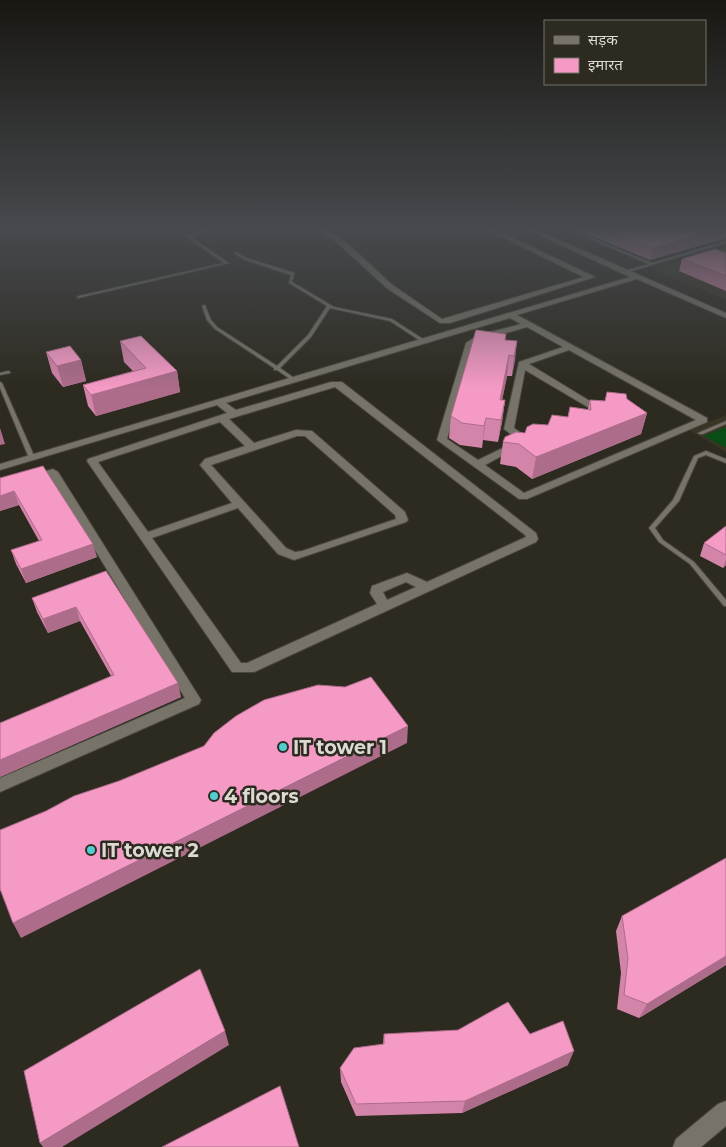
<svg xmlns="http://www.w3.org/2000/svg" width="726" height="1147" font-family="Montserrat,'Noto Sans Devanagari',sans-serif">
	<rect width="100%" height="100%" fill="#2d2a20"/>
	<path fill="#393424" d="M 726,247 L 726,300 L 652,269 Z
		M 726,415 L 726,452 L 689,430 Z"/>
	<path fill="#0a4c16" d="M 726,427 L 726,448 L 704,436 Z"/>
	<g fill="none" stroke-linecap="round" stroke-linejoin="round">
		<defs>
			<path id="lane" d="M 172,227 L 176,227 L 189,236 L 211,227 L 216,227 L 191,237 L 229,263 L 78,298 L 77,297 L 79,296 L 224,263 Z
				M 561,227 L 566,227 L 652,263 L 726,241 L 726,243 L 625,273 L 623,272 L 624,271 L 649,264 Z
				M 236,252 L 247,258 L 294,273 L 292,282 L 334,307 L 392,319 L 426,341 L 422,342 L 390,321 L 330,308 L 311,337 L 280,368 L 297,380 L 297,381 L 293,381 L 277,370 L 274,370 L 274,368 L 215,329 L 207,320 L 202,306 L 205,305 L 211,320 L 217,327 L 277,366 L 308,335 L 327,306 L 289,283 L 291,275 L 245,260 L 235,254 L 234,253 Z
				M 8,371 L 10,372 L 10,373 L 0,375 L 0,373 Z
				M 0,382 L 2,383 L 35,458 L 34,459 L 32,460 L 29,458 L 0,388 Z
				M 726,421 L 726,424 L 703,434 L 699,434 L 698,433 Z
				M 706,451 L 726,459 L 726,463 L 706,455 L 698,458 L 679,501 L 655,528 L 663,540 L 694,562 L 726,600 L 726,606 L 724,606 L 690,564 L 659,542 L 649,528 L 673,500 L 694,456 Z"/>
			<path id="street" d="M 311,227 C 339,227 372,269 394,286 C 410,297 426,308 442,319 L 584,277 L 481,227 L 490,227 L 595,277 L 450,323 L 440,323 L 388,289 L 334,240 Z
				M 521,227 L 530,227 L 726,313 L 726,318 L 637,279 L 517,315 L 707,418 L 707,422 L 527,499 L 519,499 L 437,440 L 466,343 L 475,337 L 475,333 L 483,334 L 521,324 L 510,318 L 226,403 L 236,410 L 331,382 L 342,382 L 536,533 L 538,539 L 536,542 L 254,672 L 232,672 L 87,461 L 88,459 L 227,413 L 217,405 L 0,470 L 0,464 L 630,277 ZM 527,327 L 563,347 L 519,362 L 504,429 L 519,440 L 478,460 L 447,439 L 474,344 L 485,339 ZM 569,350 L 696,420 L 524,493 L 485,465 L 531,440 L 514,428 L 525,370 L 591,409 L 588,412 L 590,414 L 596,414 L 603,409 L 529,364 ZM 335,387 L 525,535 L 526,537 L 427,582 L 407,573 L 372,586 L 370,593 L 377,604 L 247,663 L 241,663 L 152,538 L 238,508 L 278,554 L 294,560 L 406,522 L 408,520 L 405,512 L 312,431 L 296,430 L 254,443 L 229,419 ZM 220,422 L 245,446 L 205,459 L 200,465 L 232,503 L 148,532 L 98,462 ZM 297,436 L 305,436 L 395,515 L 396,519 L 302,551 L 295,552 L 286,548 L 211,465 ZM 406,582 L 416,587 L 387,600 L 383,592 Z
				M 53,469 L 58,472 L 201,700 L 199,704 L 0,792 L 0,778 L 185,698 L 50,476 L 0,492 L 0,485 Z
				M 726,1101 L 726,1126 L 701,1147 L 673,1147 L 676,1139 L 718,1104 Z"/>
		</defs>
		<use href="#lane" stroke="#49473e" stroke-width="2"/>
		<use href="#street" stroke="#49473e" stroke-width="2"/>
		<use href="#lane" fill="#777368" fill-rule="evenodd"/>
		<use href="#street" fill="#777368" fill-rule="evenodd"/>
	</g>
	<path fill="#d384a9" d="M 570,227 L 726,227 L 726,238 L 650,260 Z
		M 726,253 L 726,291 L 679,271 L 682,259 Z
		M 505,340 L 517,341 L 512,376 L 507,376 L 502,400 L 505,400 L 502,422 L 498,442 L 483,440 L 482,448 L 460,445 L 449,438 L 451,416 Z
		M 120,341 L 177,371 L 180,392 L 96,416 L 88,406 L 83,385 L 133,371 L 124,362 Z
		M 46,352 L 81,360 L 86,381 L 63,387 L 52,373 Z
		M 627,399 L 647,413 L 641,434 L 532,479 L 516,467 L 500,464 L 503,442 L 548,425 L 588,409 L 590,400 L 605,401 Z
		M 0,478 L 97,557 L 26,583 L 16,564 L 11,550 L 39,541 L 19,505 L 0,511 Z
		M 726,526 L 726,565 L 723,568 L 700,556 L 704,543 Z
		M 106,571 L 181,697 L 0,777 L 0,723 L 111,676 L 80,621 L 48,633 L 37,612 L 32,598 Z
		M 726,858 L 726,965 L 639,1018 L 617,1009 L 621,973 L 616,931 L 622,916 Z
		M 384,1034 L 530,1034 L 568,1065 L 462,1113 L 356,1116 L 341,1082 L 340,1068 L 383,1044 Z"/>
	<path fill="#ac6c8a" d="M 726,227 L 726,238 L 650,260 L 653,248 Z
		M 517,341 L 515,361 L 512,376 L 514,356 Z
		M 509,355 L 507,376 L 498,421 L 500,400 Z
		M 81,360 L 86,381 L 63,387 L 57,366 Z
		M 177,371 L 180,392 L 96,416 L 91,395 Z
		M 505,400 L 502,422 L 498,442 L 501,420 Z
		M 647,413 L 641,434 L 532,479 L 536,457 Z
		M 486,418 L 483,440 L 482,448 L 484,426 Z
		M 0,428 L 5,444 L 0,445 Z
		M 14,491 L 19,505 L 0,511 L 0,496 Z
		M 93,544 L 97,557 L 26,583 L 21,569 Z
		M 726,559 L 726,565 L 723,568 Z
		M 76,607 L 80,621 L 48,633 L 43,619 Z
		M 178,683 L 181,697 L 0,777 L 0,760 Z
		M 408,726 L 407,743 L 21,938 L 13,923 Z
		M 726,956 L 726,965 L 639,1018 L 647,1004 Z
		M 225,1031 L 229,1045 L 62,1147 L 43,1147 L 40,1143 Z
		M 574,1051 L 568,1065 L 462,1113 L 465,1101 Z"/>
	<path fill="#f59ac5" stroke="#ac6c8a" d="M 599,227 L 726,227 L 653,248 Z
		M 715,249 L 726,253 L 726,276 L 682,259 Z
		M 476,330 L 506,334 L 505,340 L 517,341 L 514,356 L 509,355 L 500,400 L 505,400 L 501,420 L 486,418 L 484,426 L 462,423 L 451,416 Z
		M 141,336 L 177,371 L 91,395 L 83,385 L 146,368 L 120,341 Z
		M 70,346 L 81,360 L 57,366 L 46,352 Z
		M 607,392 L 626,394 L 627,399 L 647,413 L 536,457 L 519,444 L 503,442 L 505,437 L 516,432 L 525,433 L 527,427 L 533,424 L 548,425 L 552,415 L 568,417 L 570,407 L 591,410 L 590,400 L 605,401 Z
		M 43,466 L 93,544 L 21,569 L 11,550 L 42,540 L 14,491 L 0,496 L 0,478 Z
		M 726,526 L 726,555 L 704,543 Z
		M 106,571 L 178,683 L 0,760 L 0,723 L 114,675 L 76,607 L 43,619 L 32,598 Z
		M 371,677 L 408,726 L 13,923 L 0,889 L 0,830 L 46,811 L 74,796 L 119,781 L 204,746 L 214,733 L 236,716 L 264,700 L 318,685 L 345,687 Z
		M 726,858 L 726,956 L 647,1004 L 624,995 L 628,958 L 622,916 Z
		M 200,969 L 225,1031 L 40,1143 L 24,1071 Z
		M 508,1002 L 530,1034 L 563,1021 L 574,1051 L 465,1101 L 356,1104 L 340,1068 L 354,1048 L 384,1044 L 384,1034 L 458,1030 Z
		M 280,1086 L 299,1147 L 162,1147 Z"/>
	<linearGradient id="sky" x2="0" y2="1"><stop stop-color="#191712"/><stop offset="0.59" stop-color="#464a4e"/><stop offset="1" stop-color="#464a4e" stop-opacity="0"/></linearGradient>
	<rect width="726" height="388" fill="url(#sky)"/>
	<g fill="#52cdcf" stroke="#2d2a20" stroke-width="2">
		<circle cx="283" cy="747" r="5"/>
		<circle cx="214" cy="796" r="5"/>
		<circle cx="91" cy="850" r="5"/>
	</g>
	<g text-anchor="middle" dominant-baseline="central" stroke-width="5" stroke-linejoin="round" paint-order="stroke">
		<g font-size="19" font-weight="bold" fill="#dcdad3" stroke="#2d2a20" text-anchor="start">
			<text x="293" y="747">IT tower 1</text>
			<text x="224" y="796">4 floors</text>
			<text x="101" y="850">IT tower 2</text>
		</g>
	</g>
	<rect x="544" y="20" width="162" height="65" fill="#2d2a20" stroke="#737068"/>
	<rect x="554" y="36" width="25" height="8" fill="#777368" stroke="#737068"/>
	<text x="588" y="45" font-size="15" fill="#dcdad3">सड़क</text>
	<rect x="554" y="58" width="25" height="15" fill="#f59ac5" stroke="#737068"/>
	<text x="588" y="70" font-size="15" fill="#dcdad3">इमारत</text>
</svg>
